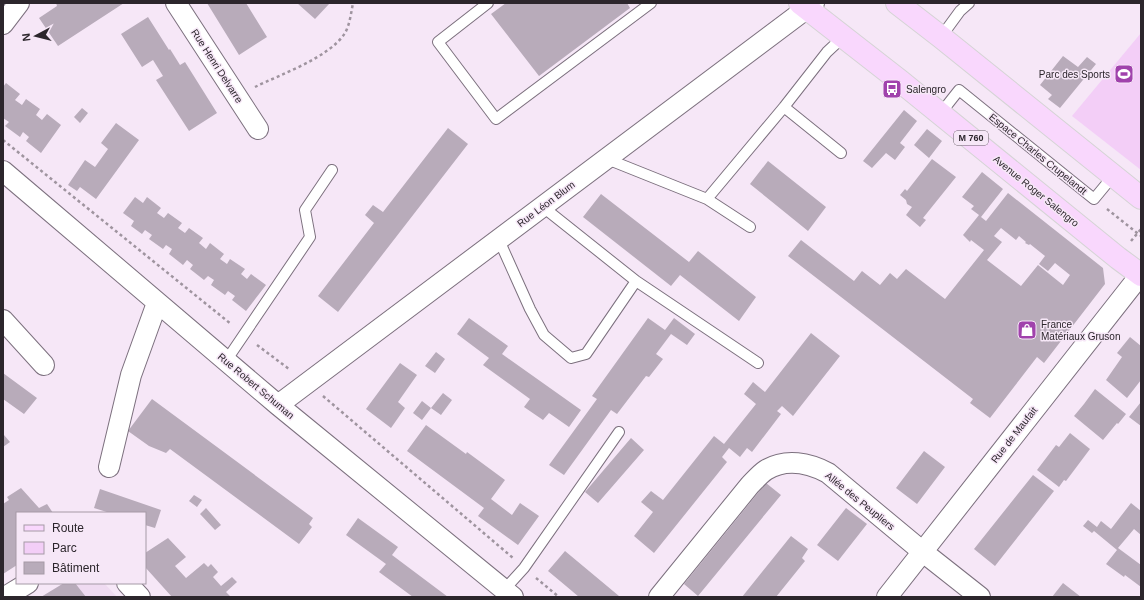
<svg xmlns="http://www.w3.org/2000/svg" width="1144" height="600" font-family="Helvetica,sans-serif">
	<rect width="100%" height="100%" fill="#f6e7f7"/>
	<path fill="#efdbf1" d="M 64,583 L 104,583 L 117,597 L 41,597 Z"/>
	<path fill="#f3cef7" d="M 1141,33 L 1141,170 L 1072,116 Z"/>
	<path fill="#b8abba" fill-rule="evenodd" d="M 56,3 L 124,3 L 58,46 L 39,18 L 57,6 Z
		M 207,3 L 246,3 L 267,37 L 239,55 Z
		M 297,3 L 330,3 L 315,19 Z
		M 506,3 L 627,3 L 630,8 L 539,76 L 491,14 Z
		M 148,17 L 169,50 L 170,49 L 180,65 L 185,62 L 217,113 L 189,131 L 156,80 L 163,76 L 153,60 L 142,67 L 121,34 Z
		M 1063,56 L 1078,67 L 1087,57 L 1096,64 L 1060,108 L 1048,99 L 1052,95 L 1040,85 Z
		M 6,83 L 20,94 L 15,100 L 22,105 L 26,99 L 40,109 L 36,115 L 42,120 L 47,114 L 61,125 L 41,153 L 26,141 L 29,137 L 23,132 L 20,137 L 5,126 L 9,122 L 3,118 L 3,87 Z
		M 82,108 L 88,113 L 80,123 L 74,117 Z
		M 904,110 L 917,121 L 900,143 L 905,147 L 895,160 L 886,153 L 872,168 L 863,161 Z
		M 116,123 L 139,140 L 96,199 L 80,187 L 77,191 L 68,185 L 85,160 L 95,167 L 108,149 L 101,143 Z
		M 448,128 L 468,144 L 338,312 L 318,296 L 374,223 L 365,215 L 373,205 L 383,212 Z
		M 927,129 L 942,141 L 929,158 L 914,145 Z
		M 932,159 L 956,177 L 923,218 L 926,220 L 920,227 L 906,215 L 912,207 L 907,204 L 906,200 L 900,195 L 905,189 L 907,191 Z
		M 768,161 L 826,207 L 808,231 L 750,184 Z
		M 982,172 L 1003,189 L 981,217 L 986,221 L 1008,193 L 1103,268 L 1105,284 L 1044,363 L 1037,357 L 990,418 L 970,403 L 973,399 L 788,256 L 801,240 L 854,281 L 862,271 L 880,285 L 890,273 L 897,279 L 906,269 L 945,299 L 984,250 L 971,240 L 970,242 L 963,235 L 979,215 L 971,209 L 974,206 L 962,197 ZM 1001,228 L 1016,240 L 1019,236 L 1026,242 L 1025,243 L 1029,245 L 1030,244 L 1045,256 L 1039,264 L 1048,271 L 1055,263 L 1070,275 L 1063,285 L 1038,265 L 1021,286 L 987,260 L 1002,242 L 994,236 Z
		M 601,194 L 689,262 L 698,251 L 756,297 L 739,321 L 680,275 L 671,286 L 583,217 Z
		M 135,197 L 143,203 L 147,197 L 161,208 L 157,213 L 164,218 L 168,213 L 182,223 L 178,228 L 185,233 L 189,228 L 203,238 L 199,243 L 206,249 L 210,243 L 224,254 L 220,259 L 227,264 L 230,259 L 245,269 L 241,274 L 247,279 L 251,274 L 266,285 L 246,311 L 232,300 L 235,296 L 228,291 L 225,295 L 211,285 L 214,280 L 208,276 L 204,280 L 190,269 L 193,265 L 187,260 L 183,265 L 169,254 L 172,249 L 166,245 L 163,249 L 149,239 L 152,235 L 145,230 L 142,234 L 131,226 L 134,221 L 123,213 Z
		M 469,318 L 508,346 L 502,354 L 581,410 L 569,427 L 549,413 L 543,420 L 524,407 L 530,399 L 483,365 L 489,358 L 457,334 Z
		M 648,318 L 665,330 L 674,318 L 695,334 L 687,345 L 671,334 L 656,354 L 663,359 L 649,377 L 646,376 L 617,414 L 611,410 L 564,475 L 549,465 L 597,399 L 592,396 Z
		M 811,333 L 840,356 L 793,416 L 782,406 L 777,411 L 781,414 L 752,452 L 747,448 L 740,457 L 729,448 L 722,457 L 727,462 L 654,553 L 634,536 L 653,512 L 641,502 L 651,491 L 663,500 L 714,436 L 724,444 L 756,404 L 744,394 L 753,382 L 765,392 Z
		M 1130,337 L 1141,346 L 1141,380 L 1127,398 L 1106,380 L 1122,357 L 1117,353 Z
		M 436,352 L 445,359 L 435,373 L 425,366 Z
		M 400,363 L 417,375 L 398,402 L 405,408 L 391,428 L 366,409 Z
		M 3,373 L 37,398 L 24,414 L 3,399 Z
		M 1095,389 L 1126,414 L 1118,424 L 1117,423 L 1103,440 L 1074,416 L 1084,404 Z
		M 443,393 L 452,400 L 441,415 L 431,408 Z
		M 152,399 L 313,518 L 309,524 L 312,527 L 299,544 L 170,449 L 166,453 L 149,446 L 128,431 Z
		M 422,401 L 431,408 L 422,420 L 413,413 Z
		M 1141,402 L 1141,426 L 1129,417 Z
		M 426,425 L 466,454 L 467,452 L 505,480 L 491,499 L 512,515 L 520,503 L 539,516 L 518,545 L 478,516 L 484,508 L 407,451 Z
		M 1070,433 L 1090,449 L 1066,481 L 1064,480 L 1059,487 L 1037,470 L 1056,445 L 1059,447 Z
		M 4,435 L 10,442 L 3,447 L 3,436 Z
		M 631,438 L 644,450 L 598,503 L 585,492 Z
		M 924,451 L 945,467 L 917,504 L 896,488 Z
		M 1033,475 L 1054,491 L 995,566 L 974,549 Z
		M 766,483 L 781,495 L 698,596 L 684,584 Z
		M 21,488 L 39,508 L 47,504 L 53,513 L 17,513 L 17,565 L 3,574 L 3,504 L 9,500 L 7,497 Z
		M 100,489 L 161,510 L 155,528 L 145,525 L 145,513 L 110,513 L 94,508 Z
		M 194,495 L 202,500 L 197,507 L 189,501 Z
		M 1131,503 L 1141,511 L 1141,535 L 1134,529 L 1118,548 L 1141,565 L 1141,587 L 1125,575 L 1124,577 L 1106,564 L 1117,550 L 1094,531 L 1092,533 L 1083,526 L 1088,520 L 1097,527 L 1101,521 L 1111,529 Z
		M 206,508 L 221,525 L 215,530 L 200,514 Z
		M 846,508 L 867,524 L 838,561 L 817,545 Z
		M 358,518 L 398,547 L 392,555 L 448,597 L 413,597 L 379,572 L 386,564 L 346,535 Z
		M 791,536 L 808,549 L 802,558 L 805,561 L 776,597 L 742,597 Z
		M 168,538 L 186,557 L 175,566 L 186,578 L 204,563 L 208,567 L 211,564 L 218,572 L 213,577 L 221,586 L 232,577 L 237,582 L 226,592 L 231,597 L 172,597 L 145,567 L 145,553 Z
		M 565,551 L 619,596 L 619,597 L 579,597 L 566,586 L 548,571 Z
		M 64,583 L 75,583 L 86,597 L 41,597 Z
		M 1063,583 L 1081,597 L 1052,597 Z"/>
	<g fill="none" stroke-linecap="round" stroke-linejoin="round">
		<defs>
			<path id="service" d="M 488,3 L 438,42 L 496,119 L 651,3
				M 941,37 L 960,11 L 969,3
				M 784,107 L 841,153
				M 940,114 L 959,90 L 1094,199 L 1113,176
				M 607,159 L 707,199 L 784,107 L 827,52 L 843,37
				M 707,199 L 750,227
				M 543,207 L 636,281 L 758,363
				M 499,240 L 530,309 L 544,335 L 571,358 L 586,354 L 636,281
				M 226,361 L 310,237 L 305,210 L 332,170
				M 504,590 L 524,568 L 619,432"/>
			<path id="minor" d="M 176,3 L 258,129
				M 3,24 L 19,3
				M 3,171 L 278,405 L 513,597
				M 3,320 L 44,365
				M 278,405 L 814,3
				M 109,467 L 131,375 L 157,303
				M 127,583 L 140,597
				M 5,597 L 28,583
				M 659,597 L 750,485 C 755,480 760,474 766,470 C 786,458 809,463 828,473 L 923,552 L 980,597
				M 887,597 L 1141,274"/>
			<path id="primary" d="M 800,3 L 900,81 L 1118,258 L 1141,275
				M 897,3 L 941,37 L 1141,198"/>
		</defs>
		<use href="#service" stroke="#7c707e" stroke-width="12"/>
		<use href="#minor" stroke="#7c707e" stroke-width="22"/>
		<use href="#primary" stroke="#d5d4d5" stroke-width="24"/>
		<path stroke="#9f949f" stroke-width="2.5" stroke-dasharray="3 3" stroke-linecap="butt" d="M 255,87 C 281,74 329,58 345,33 C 350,24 351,13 353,3
			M 3,140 L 231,324
			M 1107,209 L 1141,236
			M 1131,241 L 1141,229
			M 257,345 L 289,369
			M 323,396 L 513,558
			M 536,578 L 559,597"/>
		<use href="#service" stroke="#fff" stroke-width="10"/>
		<use href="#minor" stroke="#fff" stroke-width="20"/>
		<use href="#primary" stroke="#f9d7fd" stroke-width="22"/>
	</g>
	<defs>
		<symbol id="stadium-square" viewBox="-11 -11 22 22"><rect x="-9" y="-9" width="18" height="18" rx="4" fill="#a042ac" stroke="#f6e7f7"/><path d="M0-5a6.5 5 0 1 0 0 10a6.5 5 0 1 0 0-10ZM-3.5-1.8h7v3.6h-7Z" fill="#fff"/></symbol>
		<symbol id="bus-square" viewBox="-11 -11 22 22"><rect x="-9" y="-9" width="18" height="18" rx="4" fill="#a042ac" stroke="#f6e7f7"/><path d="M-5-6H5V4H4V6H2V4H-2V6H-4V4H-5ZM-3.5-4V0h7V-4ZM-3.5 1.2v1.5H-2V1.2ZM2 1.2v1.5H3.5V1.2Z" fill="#fff"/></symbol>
		<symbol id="shop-square" viewBox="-11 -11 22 22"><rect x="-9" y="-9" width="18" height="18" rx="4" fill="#a042ac" stroke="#f6e7f7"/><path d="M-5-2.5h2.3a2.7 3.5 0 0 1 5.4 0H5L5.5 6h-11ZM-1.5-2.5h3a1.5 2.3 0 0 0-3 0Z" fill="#fff"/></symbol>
	</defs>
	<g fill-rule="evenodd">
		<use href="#stadium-square" x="1113" y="63" width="22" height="22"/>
		<use href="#bus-square" x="881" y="78" width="22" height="22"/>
		<use href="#shop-square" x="1016" y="319" width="22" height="22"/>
	</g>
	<g text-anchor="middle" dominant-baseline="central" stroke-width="3" stroke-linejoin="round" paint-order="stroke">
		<rect fill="#f6e7f7" stroke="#696069" stroke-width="1" x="954" y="131" width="34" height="14" rx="3"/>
		<g font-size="9" font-weight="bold" fill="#2c262c">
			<text x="971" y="138">M 760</text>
		</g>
		<g font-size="10" fill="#2c262c" stroke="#f6e7f7">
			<text transform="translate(217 66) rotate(57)">Rue Henri Delvarre</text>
			<text transform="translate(1038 154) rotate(39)">Espace Charles Crupelandt</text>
			<text transform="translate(1036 191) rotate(39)">Avenue Roger Salengro</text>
			<text transform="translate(546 204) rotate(-37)">Rue Léon Blum</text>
			<text transform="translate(256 386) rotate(40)">Rue Robert Schuman</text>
			<text transform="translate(1014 435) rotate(-52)">Rue de Maufait</text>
			<text transform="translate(860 501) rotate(39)">Allée des Peupliers</text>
		</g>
		<g font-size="10" fill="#2c262c" stroke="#f6e7f7" text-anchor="start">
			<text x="1110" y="74" text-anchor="end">Parc des Sports</text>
			<text x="906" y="89">Salengro</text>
			<text x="1041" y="324">France<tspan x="1041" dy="12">Matériaux Gruson</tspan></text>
		</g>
	</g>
	<rect width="1144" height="600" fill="none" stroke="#2c262c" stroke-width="8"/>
	<rect x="16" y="512" width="130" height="72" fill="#f6e7f7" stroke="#a59aa6"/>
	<rect x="24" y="525" width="20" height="6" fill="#f9d7fd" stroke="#a59aa6"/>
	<text x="52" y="532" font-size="12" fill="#2c262c">Route</text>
	<rect x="24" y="542" width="20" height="12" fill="#f3cef7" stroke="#a59aa6"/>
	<text x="52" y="552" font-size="12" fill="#2c262c">Parc</text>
	<rect x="24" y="562" width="20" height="12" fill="#b8abba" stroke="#a59aa6"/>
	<text x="52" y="572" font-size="12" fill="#2c262c">Bâtiment</text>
	<g transform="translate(36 36) rotate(263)" stroke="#f6e7f7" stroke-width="3" paint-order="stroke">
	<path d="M0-3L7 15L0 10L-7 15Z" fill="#2c262c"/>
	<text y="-6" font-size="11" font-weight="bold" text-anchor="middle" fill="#2c262c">N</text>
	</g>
</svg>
